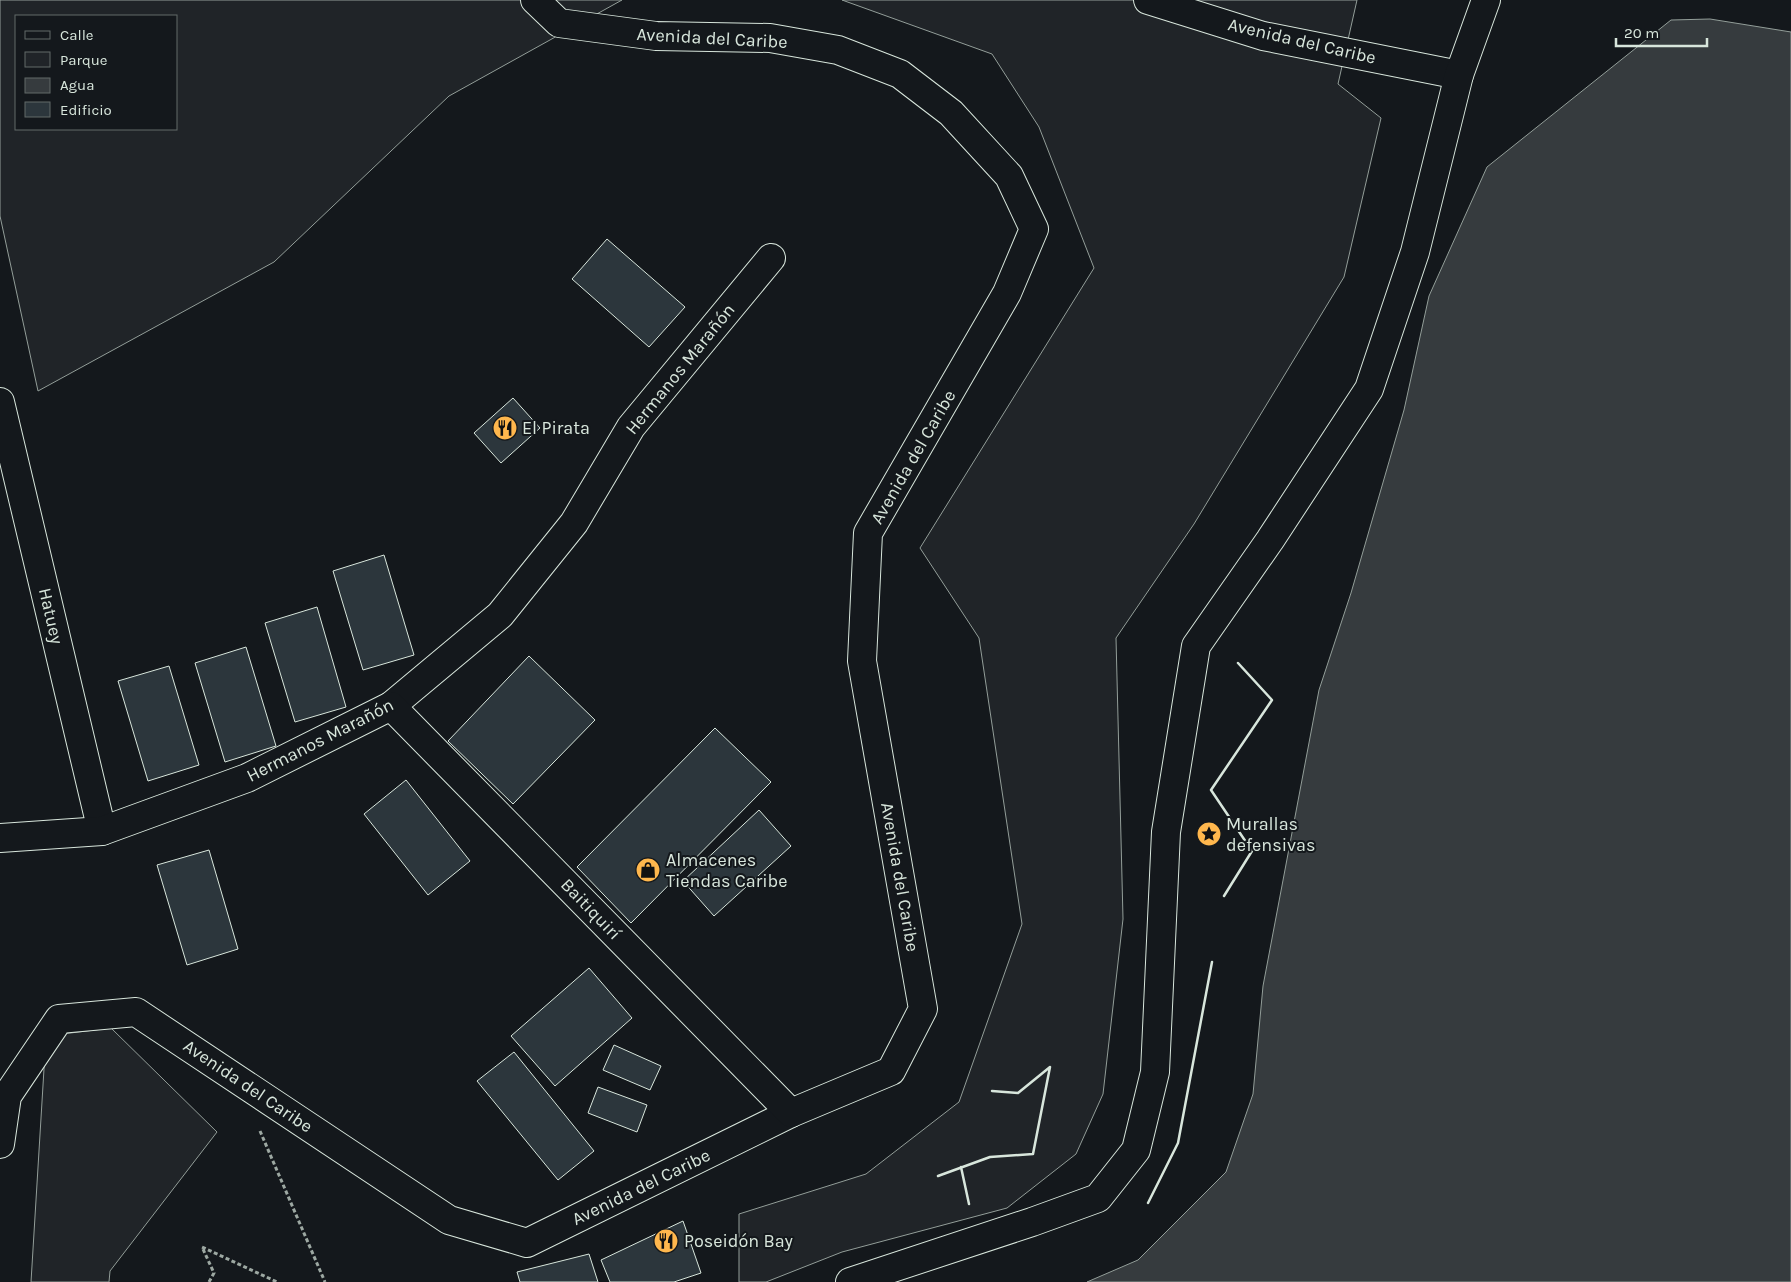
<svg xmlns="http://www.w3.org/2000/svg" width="1791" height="1282" font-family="Karla,sans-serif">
	<rect width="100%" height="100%" fill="#14181c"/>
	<path fill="#202428" stroke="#939e99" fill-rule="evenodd" d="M 0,0 L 622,0 L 449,96 L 274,262 L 38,391 L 0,216 ZM 16,16 L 176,16 L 176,129 L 16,129 Z
		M 842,0 L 1357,0 L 1338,84 L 1381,118 L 1344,277 L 1194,524 L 1116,638 L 1123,919 L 1103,1094 L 1076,1154 L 1007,1208 L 842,1252 L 766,1282 L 739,1282 L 739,1214 L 866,1174 L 959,1102 L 1022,924 L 979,638 L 920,548 L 1094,268 L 1039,127 L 992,54 Z
		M 111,1028 L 217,1132 L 110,1271 L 109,1282 L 31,1282 L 46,1036 Z"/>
	<path fill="#363b3e" stroke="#939e99" d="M 1710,19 L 1791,32 L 1791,1282 L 1087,1282 L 1138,1260 L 1226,1172 L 1253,1094 L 1263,986 L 1319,690 L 1351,593 L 1404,410 L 1429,296 L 1487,167 L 1671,20 Z"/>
	<path fill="#2c363c" stroke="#d8e6dc" d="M 607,239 L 685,307 L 649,347 L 572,279 Z
		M 513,398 L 540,428 L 501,463 L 474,433 Z
		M 384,555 L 414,655 L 363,670 L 333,571 Z
		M 317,607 L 346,707 L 295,722 L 265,623 Z
		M 246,647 L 276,746 L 225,762 L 195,663 Z
		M 529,656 L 595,720 L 513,804 L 448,741 Z
		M 169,666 L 199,765 L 148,781 L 118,681 Z
		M 715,728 L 771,782 L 631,923 L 577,867 Z
		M 406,780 L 470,861 L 428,895 L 364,814 Z
		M 759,810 L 791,846 L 714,916 L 683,881 Z
		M 209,850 L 238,949 L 187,965 L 157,865 Z
		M 589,968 L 632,1018 L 555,1086 L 511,1036 Z
		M 614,1045 L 661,1066 L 650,1090 L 603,1070 Z
		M 514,1052 L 594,1151 L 558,1180 L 477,1081 Z
		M 598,1087 L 647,1105 L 637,1132 L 588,1113 Z
		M 683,1221 L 701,1273 L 674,1282 L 610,1282 L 601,1260 Z
		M 589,1254 L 598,1282 L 520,1282 L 517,1272 Z"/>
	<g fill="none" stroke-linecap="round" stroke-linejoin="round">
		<defs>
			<path id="minor" d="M 0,402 L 102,831
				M 391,706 L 500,615 L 574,523 L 631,427 L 771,258
				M 0,1144 L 7,1096 L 59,1019 L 136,1012 L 449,1220 L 527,1243 L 791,1113"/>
			<path id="tertiary" d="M 1148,0 L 1263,36 L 1459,75
				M 0,838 L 102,831 L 247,778 L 391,706 L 791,1113 L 891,1071 L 923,1009 L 862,661 L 868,533 L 1007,293 L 1034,229 L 1009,176 L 951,113 L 900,74 L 838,50 L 770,38 L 656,36 L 559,23 L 535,0"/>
			<path id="secondary" d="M 850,1282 L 1032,1222 L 1098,1198 L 1136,1150 L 1155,1072 L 1166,832 L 1196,646 L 1270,540 L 1369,389 L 1415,252 L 1459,75 L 1486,0"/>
		</defs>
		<use href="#minor" stroke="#d8e6dc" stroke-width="30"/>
		<use href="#tertiary" stroke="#d8e6dc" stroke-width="30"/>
		<use href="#secondary" stroke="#d8e6dc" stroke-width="30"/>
		<path stroke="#9da8a2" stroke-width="3" stroke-dasharray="4 2.5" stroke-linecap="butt" d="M 260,1131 L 325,1282
			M 209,1282 L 214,1273 L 202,1247 L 277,1282"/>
		<use href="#minor" stroke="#14181c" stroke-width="28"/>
		<use href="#tertiary" stroke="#14181c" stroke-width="28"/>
		<use href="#secondary" stroke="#14181c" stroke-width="28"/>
		<path stroke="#d8e6dc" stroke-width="2.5" d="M 1224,896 L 1252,851 L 1211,790 L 1272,700 L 1238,663
			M 961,1167 L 969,1204
			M 938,1176 L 990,1157 L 1033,1154 L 1050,1067 L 1018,1093 L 992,1091
			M 1148,1203 L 1178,1143 L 1212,962"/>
	</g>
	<defs>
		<symbol id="restaurant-disc" viewBox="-11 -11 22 22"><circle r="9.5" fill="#ffb74d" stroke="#14181c"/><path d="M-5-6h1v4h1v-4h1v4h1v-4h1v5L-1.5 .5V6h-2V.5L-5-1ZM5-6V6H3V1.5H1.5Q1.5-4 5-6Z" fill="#111"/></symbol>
		<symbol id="sight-disc" viewBox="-11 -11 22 22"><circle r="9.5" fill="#ffb74d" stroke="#14181c"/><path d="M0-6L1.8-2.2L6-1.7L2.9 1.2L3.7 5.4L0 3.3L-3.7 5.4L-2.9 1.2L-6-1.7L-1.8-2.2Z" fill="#111"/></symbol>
		<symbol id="shop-disc" viewBox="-11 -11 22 22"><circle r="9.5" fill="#ffb74d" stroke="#14181c"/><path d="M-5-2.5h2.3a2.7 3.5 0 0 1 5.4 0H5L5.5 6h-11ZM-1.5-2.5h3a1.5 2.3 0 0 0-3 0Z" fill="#111"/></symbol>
	</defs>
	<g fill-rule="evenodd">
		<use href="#restaurant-disc" x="491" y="414" width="28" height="28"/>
		<use href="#sight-disc" x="1195" y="820" width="28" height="28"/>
		<use href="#shop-disc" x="634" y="856" width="28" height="28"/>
		<use href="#restaurant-disc" x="652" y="1227" width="28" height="28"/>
	</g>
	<g text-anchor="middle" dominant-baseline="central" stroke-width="4" stroke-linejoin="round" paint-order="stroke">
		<g font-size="18" fill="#d8e6dc" stroke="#14181c">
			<text transform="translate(712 38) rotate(3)">Avenida del Caribe</text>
			<text transform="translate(1302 41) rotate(13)">Avenida del Caribe</text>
			<text transform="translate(680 369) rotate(-51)">Hermanos Marañón</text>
			<text transform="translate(913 457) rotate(-60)">Avenida del Caribe</text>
			<text transform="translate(51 616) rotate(77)">Hatuey</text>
			<text transform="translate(320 740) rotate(-27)">Hermanos Marañón</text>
			<text transform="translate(900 877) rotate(80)">Avenida del Caribe</text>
			<text transform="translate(591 909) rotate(46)">Baitiquirí</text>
			<text transform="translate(248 1086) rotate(34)">Avenida del Caribe</text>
			<text transform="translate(641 1187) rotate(-26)">Avenida del Caribe</text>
		</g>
		<g font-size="18" fill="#d8e6dc" stroke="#14181c" text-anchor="start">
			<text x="522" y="428">El Pirata</text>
			<text x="1226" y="824">Murallas<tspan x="1226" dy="21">defensivas</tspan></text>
			<text x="666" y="860">Almacenes<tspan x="666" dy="21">Tiendas Caribe</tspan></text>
			<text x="684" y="1241">Poseidón Bay</text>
		</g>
	</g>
	<rect x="15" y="15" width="162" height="115" fill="#14181c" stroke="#626a69"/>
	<rect x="25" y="31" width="25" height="8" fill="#14181c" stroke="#626a69"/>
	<text x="60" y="40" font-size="15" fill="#d8e6dc">Calle</text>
	<rect x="25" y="52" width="25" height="15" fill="#202428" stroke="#626a69"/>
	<text x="60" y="65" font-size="15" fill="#d8e6dc">Parque</text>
	<rect x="25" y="78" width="25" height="15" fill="#363b3e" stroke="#626a69"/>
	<text x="60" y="90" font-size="15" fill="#d8e6dc">Agua</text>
	<rect x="25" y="102" width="25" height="15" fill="#2c363c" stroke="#626a69"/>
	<text x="60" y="115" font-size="15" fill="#d8e6dc">Edificio</text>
	<path d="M1616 38v8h91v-8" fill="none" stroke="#d8e6dc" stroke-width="2.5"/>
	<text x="1624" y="38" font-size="15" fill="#d8e6dc" stroke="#14181c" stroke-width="4" paint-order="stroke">20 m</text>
</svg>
